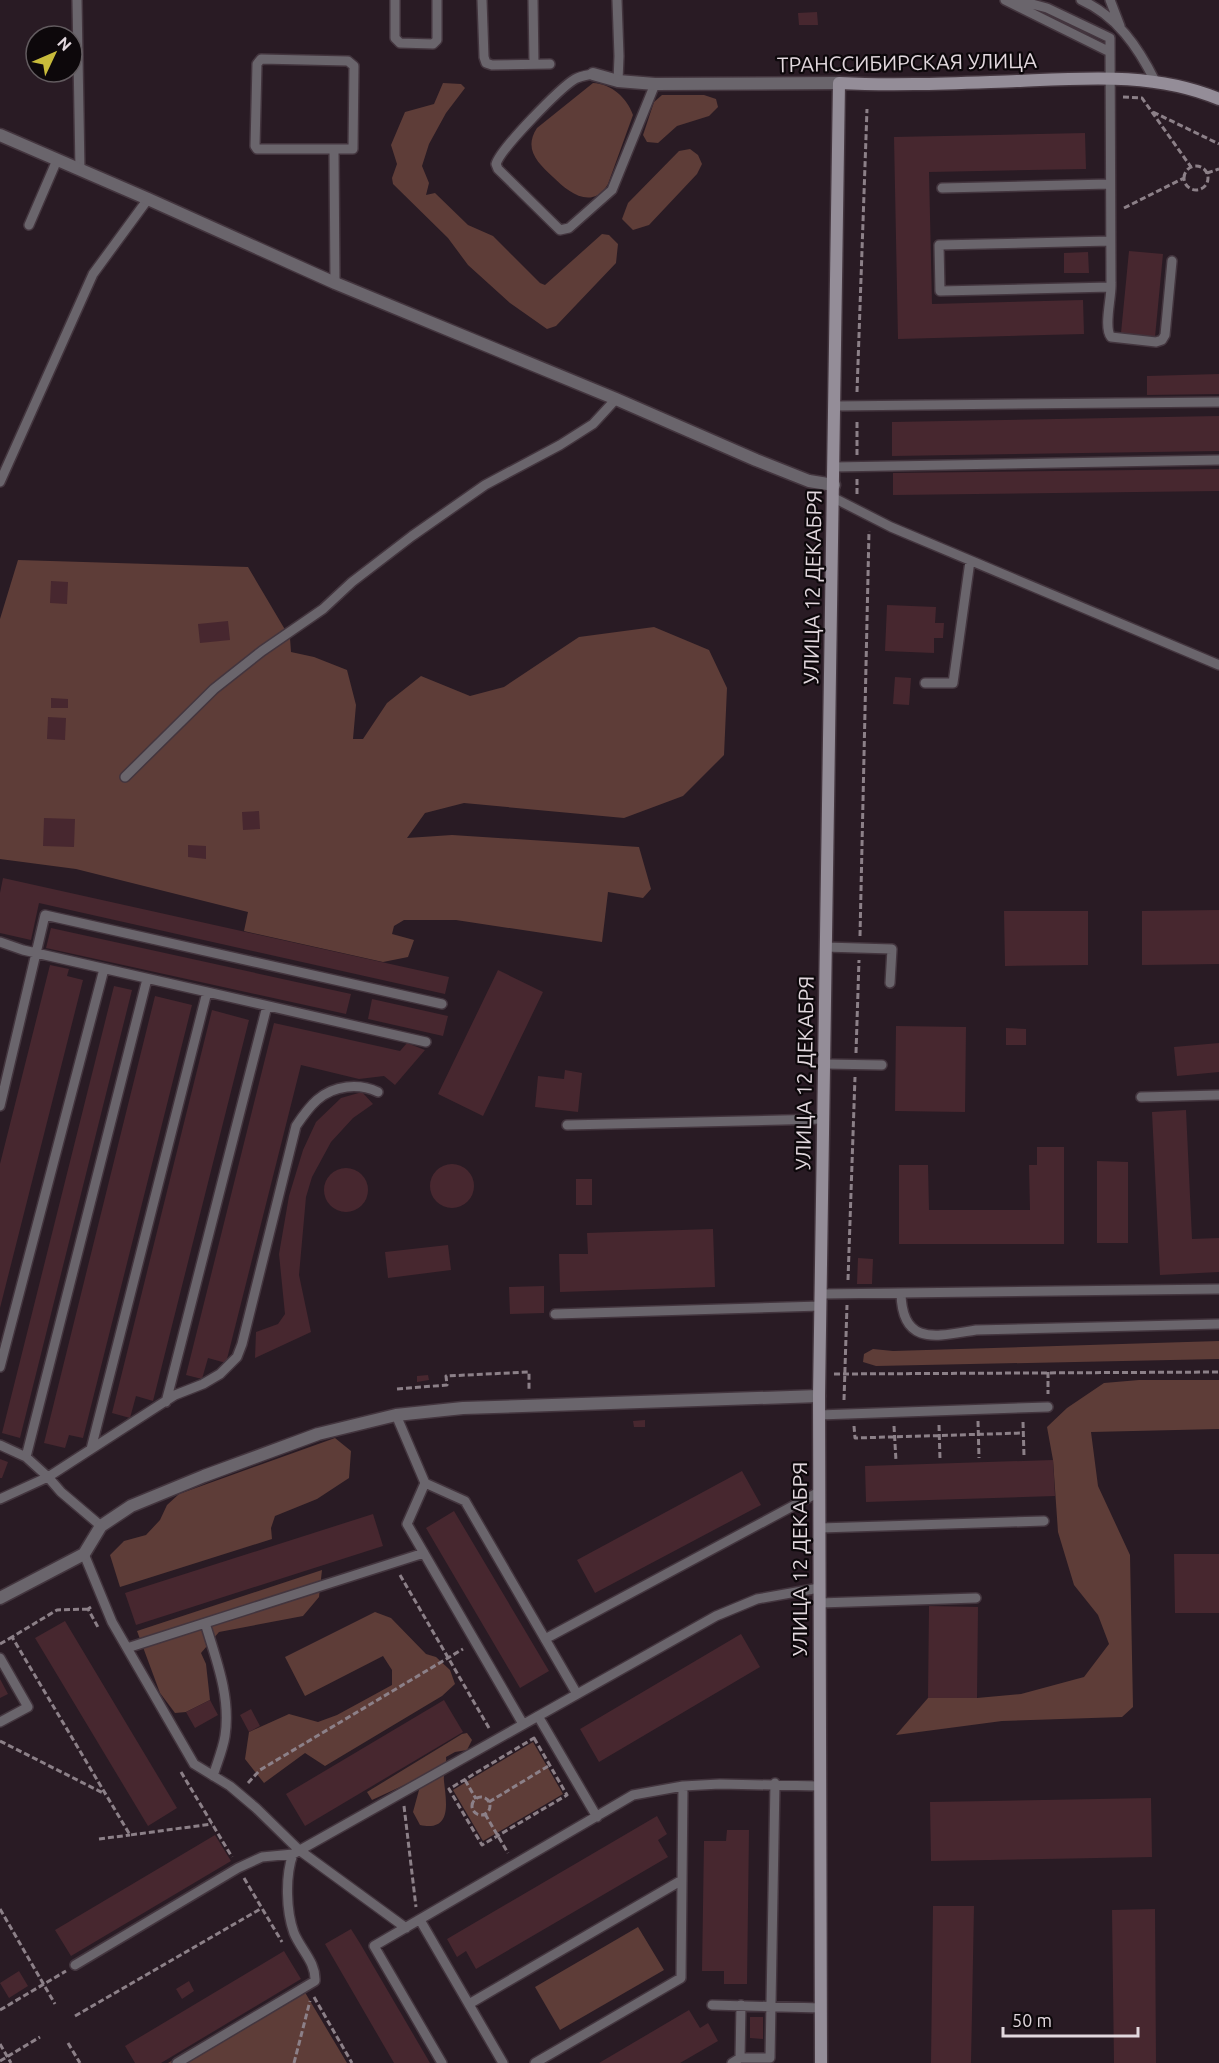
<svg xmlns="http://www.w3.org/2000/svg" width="1219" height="2063" font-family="Ubuntu,sans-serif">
	<rect width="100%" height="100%" fill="#291b24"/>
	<path fill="#5e3d38" d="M 443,83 L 461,84 L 465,88 L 446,113 L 429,144 L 422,166 L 429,183 L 426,195 L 435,193 L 468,225 L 493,236 L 540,283 L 545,285 L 602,234 L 609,235 L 618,244 L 616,263 L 556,326 L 547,329 L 510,303 L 468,265 L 448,238 L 393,184 L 392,178 L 397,164 L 391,145 L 405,112 L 434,104 Z
		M 593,83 C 612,84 627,98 633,115 L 608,184 C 592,211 568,192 553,177 C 538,163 523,149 537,128 Z
		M 662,95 L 704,95 L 716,99 L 718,107 L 709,116 L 677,126 L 658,143 L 647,142 L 643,135 L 654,102 Z
		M 690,149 L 698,155 L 702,164 L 697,174 L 649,225 L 633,230 L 622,219 L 628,203 L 679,151 Z
		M 18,560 L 248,567 L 290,638 L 291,652 L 314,657 L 347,670 L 356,705 L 353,739 L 363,739 L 387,703 L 421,676 L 470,696 L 504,687 L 579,637 L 654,627 L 709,650 L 727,688 L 724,755 L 683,796 L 624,818 L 464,803 L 425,813 L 407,838 L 452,835 L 639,847 L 651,889 L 643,898 L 608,892 L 602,942 L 456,920 L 404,920 L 394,926 L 392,934 L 414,940 L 408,957 L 383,962 L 244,931 L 248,912 L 76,869 L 0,859 L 0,619 Z
		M 1219,1341 L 1219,1359 L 876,1366 L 863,1362 L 864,1354 L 873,1349 L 893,1351 Z
		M 1139,1380 L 1219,1380 L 1219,1429 L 1091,1432 L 1098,1486 L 1130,1555 L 1133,1707 L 1122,1717 L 1002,1721 L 896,1735 L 928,1698 L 977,1698 L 1021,1694 L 1084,1677 L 1109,1644 L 1098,1615 L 1074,1585 L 1058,1532 L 1053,1460 L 1047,1427 L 1067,1408 L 1104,1383 Z
		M 335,1438 L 351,1451 L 349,1478 L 317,1499 L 275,1516 L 271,1528 L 272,1539 L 120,1587 L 110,1555 L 124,1541 L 146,1535 L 160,1520 L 167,1505 L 179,1494 Z
		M 322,1570 L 319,1597 L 303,1616 L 219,1632 L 201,1653 L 206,1664 L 210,1700 L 186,1712 L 175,1713 L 160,1693 L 137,1631 Z
		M 375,1612 L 391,1618 L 426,1654 L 436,1657 L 450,1670 L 455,1684 L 442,1696 L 325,1766 L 305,1753 L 264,1783 L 245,1759 L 249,1732 L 289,1714 L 318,1722 L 337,1715 L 392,1685 L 392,1670 L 383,1656 L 305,1696 L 285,1657 Z
		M 467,1733 L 472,1740 L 467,1750 L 455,1752 L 446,1757 C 447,1765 443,1773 444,1781 C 446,1801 453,1832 420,1825 L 413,1812 L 419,1790 L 413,1781 L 372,1800 L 367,1792 L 462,1734 Z
		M 533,1742 L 563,1794 L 483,1841 L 453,1790 Z
		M 638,1927 L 664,1970 L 560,2030 L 535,1987 Z
		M 300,1984 L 347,2063 L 168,2063 Z"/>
	<path fill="#47272f" d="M 817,12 L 818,25 L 799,25 L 798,13 Z
		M 1085,133 L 1086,169 L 929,172 L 932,304 L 1083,300 L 1084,334 L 898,339 L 894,137 Z
		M 1129,251 L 1163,254 L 1155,337 L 1121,333 Z
		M 1088,252 L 1089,273 L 1064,273 L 1064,253 Z
		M 1219,374 L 1219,394 L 1147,395 L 1147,376 Z
		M 1219,416 L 1219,451 L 892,456 L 892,422 Z
		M 1219,469 L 1219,491 L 893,495 L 893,473 Z
		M 51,581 L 68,582 L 67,604 L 50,603 Z
		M 887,605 L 936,607 L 935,623 L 944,623 L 943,638 L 934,638 L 934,653 L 885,651 Z
		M 228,621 L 230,640 L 200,643 L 198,624 Z
		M 895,677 L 911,678 L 909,705 L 893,704 Z
		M 51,698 L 68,699 L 68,708 L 51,708 Z
		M 48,717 L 66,718 L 65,740 L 47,739 Z
		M 259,811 L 260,829 L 243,830 L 242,812 Z
		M 44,818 L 75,819 L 74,847 L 43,846 Z
		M 188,845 L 206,846 L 206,859 L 188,857 Z
		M 3,878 L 449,977 L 445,994 L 39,903 L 31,940 L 0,933 L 0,893 Z
		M 1219,910 L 1219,964 L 1142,965 L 1142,911 Z
		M 1004,911 L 1088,911 L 1088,965 L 1005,966 Z
		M 51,928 L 351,994 L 346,1014 L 46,948 Z
		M 50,965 L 69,969 L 67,976 L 83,980 L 0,1308 L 0,1164 Z
		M 498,970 L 543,992 L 483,1116 L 438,1094 Z
		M 114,986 L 132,990 L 20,1438 L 2,1433 Z
		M 155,996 L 192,1005 L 83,1438 L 69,1435 L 65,1448 L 44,1443 Z
		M 372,999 L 448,1016 L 443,1036 L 368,1019 Z
		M 212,1010 L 249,1020 L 153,1401 L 136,1396 L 130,1418 L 112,1413 Z
		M 274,1023 L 400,1051 L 407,1043 L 425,1050 L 395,1085 L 384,1076 L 359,1079 L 301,1065 L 226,1363 L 208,1358 L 202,1379 L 186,1375 Z
		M 896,1026 L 966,1027 L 965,1112 L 895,1111 Z
		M 1006,1028 L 1026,1029 L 1026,1045 L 1006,1045 Z
		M 1219,1043 L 1219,1072 L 1177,1076 L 1174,1047 Z
		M 565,1070 L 582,1073 L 578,1112 L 535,1107 L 538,1076 L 564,1079 Z
		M 362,1092 L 373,1104 L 353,1118 L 331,1142 L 312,1177 L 306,1197 L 299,1275 L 311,1332 L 255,1358 L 256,1332 L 278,1324 L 285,1314 L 279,1254 L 289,1196 L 303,1150 L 316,1122 L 341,1098 Z
		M 1186,1110 L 1192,1239 L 1219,1238 L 1219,1272 L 1160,1275 L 1152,1112 Z
		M 1037,1147 L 1064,1147 L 1064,1244 L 899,1244 L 899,1165 L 928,1165 L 929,1210 L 1030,1210 L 1029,1165 L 1037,1165 Z
		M 1097,1161 L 1128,1162 L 1128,1243 L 1097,1243 Z
		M430 1186a22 22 0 1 1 44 0a22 22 0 1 1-44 0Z
		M324 1190a22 22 0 1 1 44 0a22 22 0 1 1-44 0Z
		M 576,1179 L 592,1179 L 592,1205 L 576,1205 Z
		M 713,1229 L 715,1287 L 560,1292 L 559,1254 L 588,1254 L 587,1233 Z
		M 448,1245 L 451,1270 L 388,1278 L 385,1252 Z
		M 858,1258 L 873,1259 L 872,1284 L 857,1284 Z
		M 544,1286 L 544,1313 L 510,1314 L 509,1287 Z
		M 428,1375 L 429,1380 L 417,1382 L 417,1376 Z
		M 645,1420 L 645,1427 L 634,1427 L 633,1421 Z
		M 0,1459 L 8,1462 L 2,1478 L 0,1478 Z
		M 1053,1460 L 1055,1496 L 866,1502 L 865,1466 Z
		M 742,1471 L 761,1505 L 595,1593 L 577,1560 Z
		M 454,1511 L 549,1671 L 520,1688 L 426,1528 Z
		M 373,1514 L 383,1546 L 136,1625 L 125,1593 Z
		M 1174,1554 L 1219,1554 L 1219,1613 L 1175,1613 Z
		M 929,1606 L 978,1607 L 977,1698 L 928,1698 Z
		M 65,1621 L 177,1808 L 148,1826 L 35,1638 Z
		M 741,1634 L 760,1667 L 599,1762 L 580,1729 Z
		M 0,1679 L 8,1694 L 0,1698 Z
		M 210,1700 L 218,1715 L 195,1728 L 186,1712 Z
		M 444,1700 L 463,1732 L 305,1826 L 286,1794 Z
		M 251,1709 L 260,1726 L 249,1732 L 240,1715 Z
		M 1151,1798 L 1152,1857 L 931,1861 L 930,1802 Z
		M 657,1816 L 667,1834 L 658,1840 L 668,1857 L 476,1969 L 466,1951 L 457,1957 L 447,1939 Z
		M 727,1830 L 749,1830 L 747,1984 L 724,1984 L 724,1971 L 702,1971 L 704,1841 L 726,1841 Z
		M 215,1835 L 231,1861 L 71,1956 L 55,1930 Z
		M 933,1906 L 974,1906 L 971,2063 L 931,2063 Z
		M 1155,1909 L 1156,2063 L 1114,2063 L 1112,1910 Z
		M 351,1929 L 361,1945 L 430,2063 L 394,2063 L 325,1944 Z
		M 284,1951 L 301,1979 L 161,2063 L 135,2063 L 125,2046 Z
		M 19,1971 L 28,1986 L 9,1998 L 0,1983 Z
		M 189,1981 L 194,1991 L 182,1999 L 176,1989 Z
		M 689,2010 L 700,2028 L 708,2023 L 718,2041 L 680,2063 L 599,2063 Z
		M 750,2017 L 763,2017 L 763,2039 L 750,2038 Z"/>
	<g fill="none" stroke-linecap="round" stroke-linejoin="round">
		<defs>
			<path id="service" d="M 77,0 L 80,170
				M 395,0 L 395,38 L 400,43 L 433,44 L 437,40 L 437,0
				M 482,0 L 484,57 L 486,63 L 492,65 L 550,64
				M 533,0 L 534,64
				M 617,0 L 619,56 L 618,81
				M 1005,0 L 1110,52
				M 1017,0 L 1047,8 L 1110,38 C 1111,120 1110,202 1111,283 C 1112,297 1103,327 1111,337 L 1156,342 L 1162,340 L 1165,335 L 1172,261
				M 1081,0 C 1117,16 1138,47 1155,81
				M 1110,0 L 1120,26
				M 261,59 L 348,61 L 354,66 L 353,149 L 257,149 L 255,146 L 257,64 Z
				M 593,74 C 588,75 580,76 575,79 C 560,88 501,148 496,164 L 498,169 L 560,230 L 569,228 L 612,190 L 655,84
				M 334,150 L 335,283
				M 942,188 L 1109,184
				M 29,225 L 57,160
				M 1110,241 L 939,245 L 940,291 L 1111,287
				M 835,406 L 1219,402
				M 834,467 L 1219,460
				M 0,482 L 93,274 L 148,199
				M 834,498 L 891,527 L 1219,665
				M 925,683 L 953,683 L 970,561
				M 125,777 L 214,689 L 262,651 L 323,609 L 352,582 L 412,536 L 485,485 L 560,445 L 593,424 L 616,399
				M 0,942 L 23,950 L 426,1042
				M 825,947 L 892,949 L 890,983
				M 825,1064 L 882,1065
				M 1141,1097 L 1219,1095
				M 0,1106 L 45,915 L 442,1004
				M 567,1125 L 824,1119
				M 901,1293 C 902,1347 937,1336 976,1330 L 1219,1324
				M 821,1294 L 1219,1289
				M 555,1314 L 821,1306
				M 0,1367 L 104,969
				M 166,1402 L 267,1006
				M 396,1415 L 425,1483 L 407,1524 L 523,1724
				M 819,1415 L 1048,1407
				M 0,1445 L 26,1457 L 48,1477 L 61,1492 L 101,1526
				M 91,1449 L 207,992
				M 26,1457 L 147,979
				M 425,1483 L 465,1501 L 577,1694
				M 0,1499 L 48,1477 L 175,1395 L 203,1384 L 220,1374 L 237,1357 L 242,1344 L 296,1126 C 302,1117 309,1107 317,1100 C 334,1085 359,1083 378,1092
				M 820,1528 L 1044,1521
				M 84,1554 L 112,1622 L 194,1764 L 230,1786 L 256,1808 L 299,1850 L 406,1928
				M 819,1603 L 976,1598
				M 205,1623 C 216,1659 231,1697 225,1736 C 223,1749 217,1763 213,1776
				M 545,1639 L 819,1492
				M 127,1648 L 424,1553
				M 0,1658 L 28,1707 L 0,1722
				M 538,1716 L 597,1817
				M 420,1920 L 503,2063
				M 75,1965 L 238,1868 L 262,1857 L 293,1854 L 716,1616 L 757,1599 L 819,1588
				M 469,2004 L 682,1880
				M 712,2005 L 821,2008
				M 740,2058 L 741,2005
				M 177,2063 L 315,1981 C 316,1962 301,1950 294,1933 C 286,1911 285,1876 293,1854
				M 442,2063 L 374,1946 L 633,1795 L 683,1786 L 720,1784 L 819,1786
				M 535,2063 L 681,1978 L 683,1786
				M 732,2063 L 740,2058 L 770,2058 L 775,1783"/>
			<path id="minor" d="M 593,74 L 618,81 L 655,84 L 839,83
				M 0,135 L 148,199 L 335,283 L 616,399 L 756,460 L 809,481 L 834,485"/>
			<path id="tertiary" d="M 0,1598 L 84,1554 L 101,1526 L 131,1506 L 204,1476 L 318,1434 L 396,1415 L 463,1408 L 819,1396"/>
			<path id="secondary" d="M 821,2063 L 819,1396 L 839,83 C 898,86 957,83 1017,81 C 1085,78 1155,72 1219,99"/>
		</defs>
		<use href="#service" stroke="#43353e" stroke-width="12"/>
		<use href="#minor" stroke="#43353e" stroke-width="15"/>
		<use href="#tertiary" stroke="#43353e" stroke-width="15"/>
		<use href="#secondary" stroke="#43353e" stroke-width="15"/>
		<path stroke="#8c8088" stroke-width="3" stroke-dasharray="6 3" stroke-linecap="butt" d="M 1123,97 L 1142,98 L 1191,167
			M 1153,112 L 1219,144
			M1184 178a12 12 0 1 1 24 0a12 12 0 1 1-24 0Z
			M 1207,173 L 1219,169
			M 1124,208 L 1184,178
			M 857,392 L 867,109
			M 857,455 L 857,419
			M 857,479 L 857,497
			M 860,936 L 869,531
			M 856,1053 L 859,960
			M 848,1280 L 855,1077
			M 1048,1372 L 1048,1394
			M 834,1374 L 1219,1372
			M 397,1389 L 447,1385 L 446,1376 L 529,1372 L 529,1390
			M 844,1400 L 847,1305
			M 978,1421 L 979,1458
			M 1023,1422 L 1024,1456
			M 939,1425 L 940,1459
			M 854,1426 L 855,1438 L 1023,1433
			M 894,1426 L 896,1461
			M 400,1575 L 489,1728
			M 91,1607 L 88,1609 L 99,1629
			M 88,1609 L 57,1610 L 12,1637 L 130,1835 L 212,1824
			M 0,1644 L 12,1637
			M 534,1738 L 567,1795 L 482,1845 L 449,1789 Z
			M 0,1741 L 105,1794
			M 181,1772 L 232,1857
			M 465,1780 L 476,1799
			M 248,1783 L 260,1770 L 463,1649
			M472 1806a9 9 0 1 1 18 0a9 9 0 1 1-18 0Z
			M 489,1802 L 550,1765
			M 404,1806 L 416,1907
			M 485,1814 L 508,1853
			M 99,1839 L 130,1835
			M 244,1878 L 282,1942
			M 0,1909 L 55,2004
			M 314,1997 L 352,2063
			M 0,2010 L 66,1971
			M 75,2016 L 262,1908
			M 68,2043 L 80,2063
			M 0,2044 L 11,2063
			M 0,2061 L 40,2037
			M 294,2063 L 310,2001"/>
		<use href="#service" stroke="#6a656c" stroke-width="9"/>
		<use href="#minor" stroke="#6a656c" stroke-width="12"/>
		<use href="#tertiary" stroke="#6a656c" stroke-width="12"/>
		<use href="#secondary" stroke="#948d98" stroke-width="12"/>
	</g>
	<g text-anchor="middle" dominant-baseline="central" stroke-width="4.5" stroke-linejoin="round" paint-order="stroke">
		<g font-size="21" fill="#e2d8de" stroke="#0d080b">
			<text transform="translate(907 62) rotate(-1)">ТРАНССИБИРСКАЯ УЛИЦА</text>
			<text transform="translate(812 587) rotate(-89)">УЛИЦА 12 ДЕКАБРЯ</text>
			<text transform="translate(804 1073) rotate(-89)">УЛИЦА 12 ДЕКАБРЯ</text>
			<text transform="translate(799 1559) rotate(-90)">УЛИЦА 12 ДЕКАБРЯ</text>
		</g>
	</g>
	<g transform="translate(54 54) rotate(46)"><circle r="28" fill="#0d080b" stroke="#625b5f" stroke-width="1.5"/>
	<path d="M0-4.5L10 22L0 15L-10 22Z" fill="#c8bb3b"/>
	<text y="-9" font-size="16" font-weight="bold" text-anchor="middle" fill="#e2d8de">N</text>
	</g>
	<path d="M1003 2027v9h135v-9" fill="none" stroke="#e2d8de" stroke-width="3"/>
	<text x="1012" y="2027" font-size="18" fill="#e2d8de" stroke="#0d080b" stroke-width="4.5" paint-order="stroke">50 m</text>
</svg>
